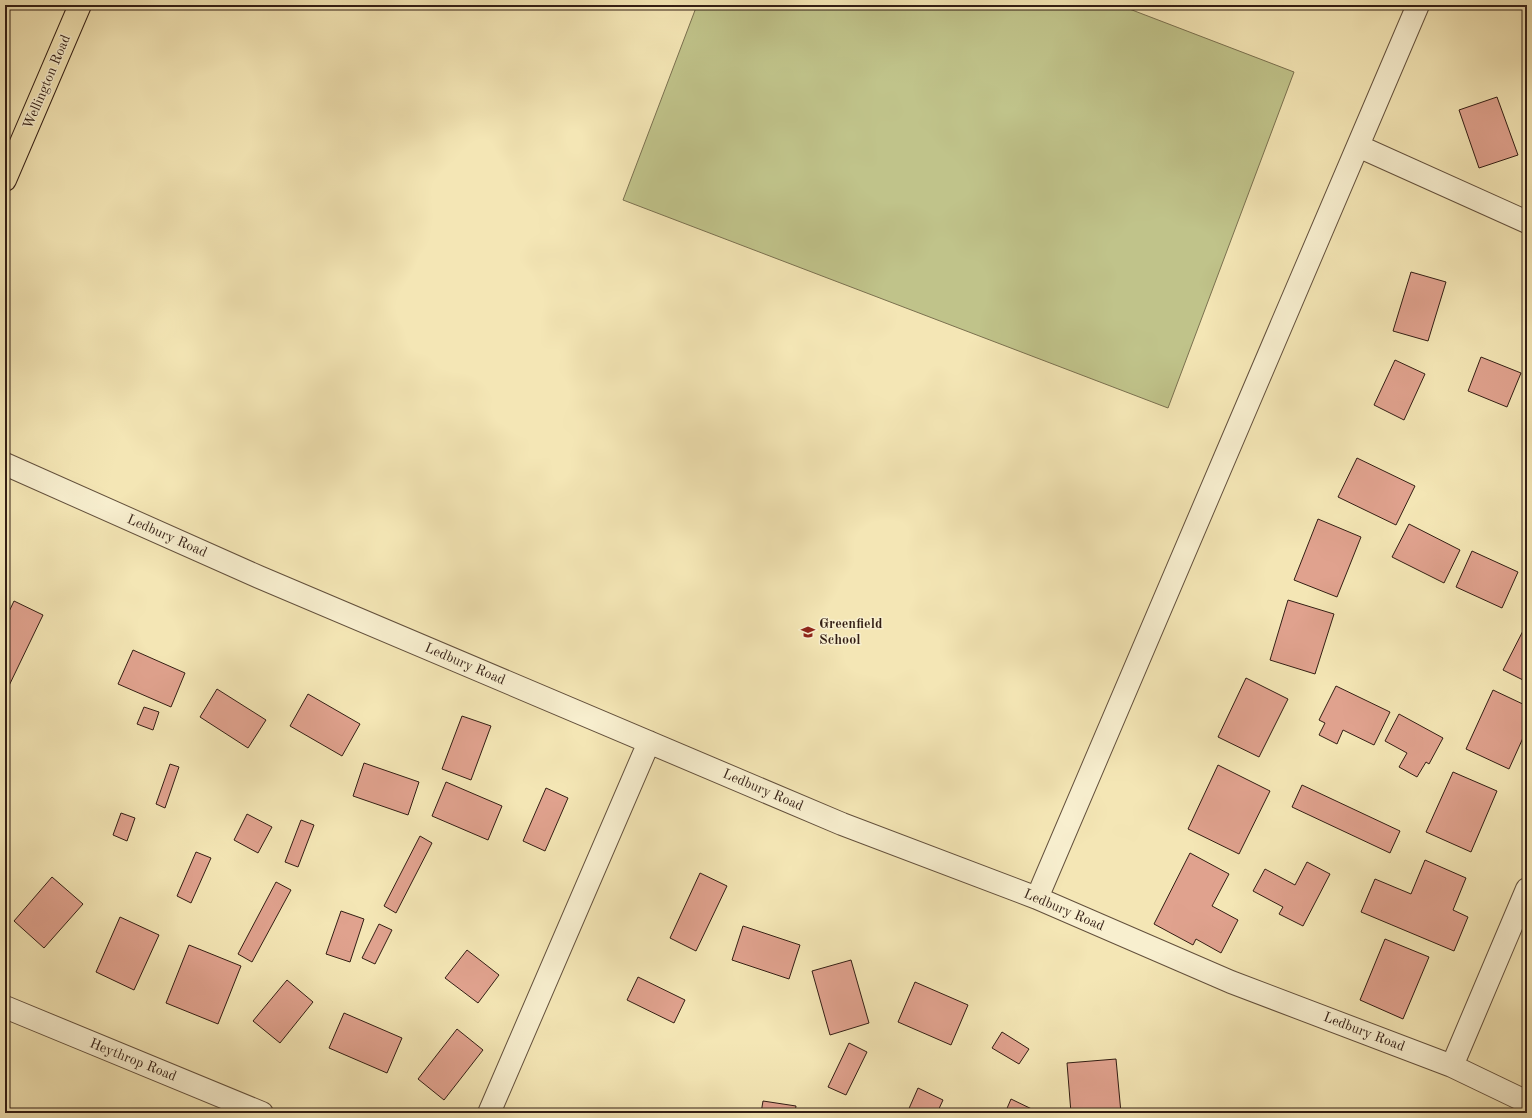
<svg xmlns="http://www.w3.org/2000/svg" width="1532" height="1118" font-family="'Old Standard TT',serif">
	<rect width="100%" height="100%" fill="#f4e6b5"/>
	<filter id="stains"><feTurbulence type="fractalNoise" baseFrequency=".005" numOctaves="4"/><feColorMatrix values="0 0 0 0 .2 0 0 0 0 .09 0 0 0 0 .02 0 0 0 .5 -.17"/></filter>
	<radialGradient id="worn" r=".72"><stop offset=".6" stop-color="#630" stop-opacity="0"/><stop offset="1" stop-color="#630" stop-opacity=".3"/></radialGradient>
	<path fill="#c0c38a" stroke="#7a704f" d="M 697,5 L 1119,5 L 1294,72 L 1168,408 L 623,200 Z"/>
	<path fill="#e0a28e" stroke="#331e14" d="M 1527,78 L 1527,89 L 1523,87 Z
		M 1497,97 L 1518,155 L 1479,168 L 1459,110 Z
		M 1411,272 L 1446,282 L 1428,341 L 1393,331 Z
		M 1481,357 L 1521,373 L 1507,407 L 1468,391 Z
		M 1395,360 L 1425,374 L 1404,420 L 1374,405 Z
		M 1357,458 L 1415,486 L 1396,525 L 1338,497 Z
		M 1318,519 L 1361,537 L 1337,597 L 1294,580 Z
		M 1409,524 L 1460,550 L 1444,583 L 1392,557 Z
		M 1472,551 L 1518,572 L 1502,608 L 1456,587 Z
		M 1288,600 L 1334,614 L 1315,674 L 1270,660 Z
		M 14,601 L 43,615 L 5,694 L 5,620 Z
		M 1527,623 L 1527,682 L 1503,670 Z
		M 133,650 L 185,673 L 171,707 L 118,684 Z
		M 1246,678 L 1288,699 L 1259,757 L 1218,737 Z
		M 1336,686 L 1390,712 L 1374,745 L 1343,730 L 1337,744 L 1319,735 L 1325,723 L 1319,720 Z
		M 217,689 L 266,720 L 248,748 L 200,717 Z
		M 1493,690 L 1527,706 L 1527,729 L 1509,769 L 1466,749 Z
		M 308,694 L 360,724 L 342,756 L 290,726 Z
		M 144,707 L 159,712 L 153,730 L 137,724 Z
		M 1399,714 L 1443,738 L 1429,764 L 1426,762 L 1417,777 L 1399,767 L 1407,753 L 1385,741 Z
		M 462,716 L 491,726 L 471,780 L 442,769 Z
		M 364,763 L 419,782 L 408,815 L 353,796 Z
		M 170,764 L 179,767 L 165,808 L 156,804 Z
		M 1218,765 L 1270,791 L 1239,854 L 1188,829 Z
		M 1453,772 L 1497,791 L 1471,852 L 1426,832 Z
		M 446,782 L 502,806 L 488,840 L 432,816 Z
		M 1302,785 L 1400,831 L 1390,853 L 1292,807 Z
		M 546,788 L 568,798 L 545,851 L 523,841 Z
		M 121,813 L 135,818 L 127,841 L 113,835 Z
		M 247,814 L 272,827 L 258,853 L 234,840 Z
		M 301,820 L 314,825 L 298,867 L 285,862 Z
		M 420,836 L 432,843 L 396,913 L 384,906 Z
		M 196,852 L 211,858 L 191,903 L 177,896 Z
		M 1190,853 L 1229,874 L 1212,906 L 1238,920 L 1221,953 L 1196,939 L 1193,945 L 1154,924 Z
		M 1425,860 L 1466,878 L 1453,910 L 1468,917 L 1454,951 L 1361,912 L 1375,879 L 1411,894 Z
		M 1307,862 L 1330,874 L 1303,926 L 1279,914 L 1283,907 L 1253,891 L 1265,869 L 1295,885 Z
		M 700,873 L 727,886 L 696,951 L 670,938 Z
		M 52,877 L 83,904 L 44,948 L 14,921 Z
		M 276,882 L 291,890 L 252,962 L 238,954 Z
		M 341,911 L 364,919 L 350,962 L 326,954 Z
		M 120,917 L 159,935 L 134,990 L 96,972 Z
		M 379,924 L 392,930 L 375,964 L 362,958 Z
		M 743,926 L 800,945 L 789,979 L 732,960 Z
		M 1385,939 L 1429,957 L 1403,1019 L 1360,1000 Z
		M 189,945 L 241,966 L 218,1024 L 166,1003 Z
		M 467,950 L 499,975 L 478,1003 L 445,978 Z
		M 851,960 L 869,1023 L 830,1035 L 812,971 Z
		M 638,977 L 685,1000 L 674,1023 L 627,1000 Z
		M 287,980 L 313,1002 L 280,1043 L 253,1021 Z
		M 915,982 L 968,1005 L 951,1045 L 898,1022 Z
		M 344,1013 L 402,1038 L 387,1073 L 329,1048 Z
		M 457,1029 L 483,1050 L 444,1100 L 418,1079 Z
		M 1002,1032 L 1029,1049 L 1019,1064 L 992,1048 Z
		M 849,1043 L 867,1052 L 846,1095 L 828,1087 Z
		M 1116,1059 L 1121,1113 L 1071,1113 L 1067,1063 Z
		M 918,1088 L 943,1100 L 937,1113 L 907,1113 Z
		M 1011,1099 L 1038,1112 L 1038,1113 L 1005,1113 Z
		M 763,1101 L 796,1106 L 795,1113 L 761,1113 Z
		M 1188,1110 L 1189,1113 L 1176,1113 Z"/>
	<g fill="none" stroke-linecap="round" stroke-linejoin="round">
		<defs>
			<path id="minor" d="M 1358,146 L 1527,222
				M 5,464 L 259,577 L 842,824 L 1037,898 L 1231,982 L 1452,1066 L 1527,1102
				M 1037,898 L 1418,5
				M 5,1007 L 262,1113
				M 1452,1066 L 1527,889
				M 489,1113 L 649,742"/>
			<path id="major" d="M 5,180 L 80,5"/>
		</defs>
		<use href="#minor" stroke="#63503c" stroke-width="24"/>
		<use href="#major" stroke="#331e14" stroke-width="24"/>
		<use href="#minor" stroke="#f8efcf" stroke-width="22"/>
		<use href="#major" stroke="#f4e6b5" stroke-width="22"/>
	</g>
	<defs>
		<symbol id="school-bare" viewBox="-9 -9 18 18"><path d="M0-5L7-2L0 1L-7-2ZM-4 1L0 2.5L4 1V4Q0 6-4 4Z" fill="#8f2418" stroke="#f8efcf" stroke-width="2.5" paint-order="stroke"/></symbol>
	</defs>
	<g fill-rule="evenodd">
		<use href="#school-bare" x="798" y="622" width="20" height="20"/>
	</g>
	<g text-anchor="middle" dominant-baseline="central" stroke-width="3" stroke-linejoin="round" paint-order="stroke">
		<g font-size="14" fill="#331e14" stroke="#f8efcf">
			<text transform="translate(47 82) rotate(-67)">Wellington Road</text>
			<text transform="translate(167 536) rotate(24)">Ledbury Road</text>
			<text transform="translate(465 664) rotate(23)">Ledbury Road</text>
			<text transform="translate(763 790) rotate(23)">Ledbury Road</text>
			<text transform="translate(1064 910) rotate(23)">Ledbury Road</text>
			<text transform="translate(1364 1032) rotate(21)">Ledbury Road</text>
			<text transform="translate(133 1060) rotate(22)">Heythrop Road</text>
		</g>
		<g font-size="14" font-weight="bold" fill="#331e14" stroke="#f8efcf" text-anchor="start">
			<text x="819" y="624">Greenfield<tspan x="819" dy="16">School</tspan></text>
		</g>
	</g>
	<rect width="1532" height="1118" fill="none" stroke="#f4e6b5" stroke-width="20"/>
	<rect x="6" y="6" width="1520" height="1106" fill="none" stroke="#331e14" stroke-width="2"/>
	<rect x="10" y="10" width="1512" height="1098" fill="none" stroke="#331e14"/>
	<rect width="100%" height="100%" filter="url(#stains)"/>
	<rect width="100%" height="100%" fill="url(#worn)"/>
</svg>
